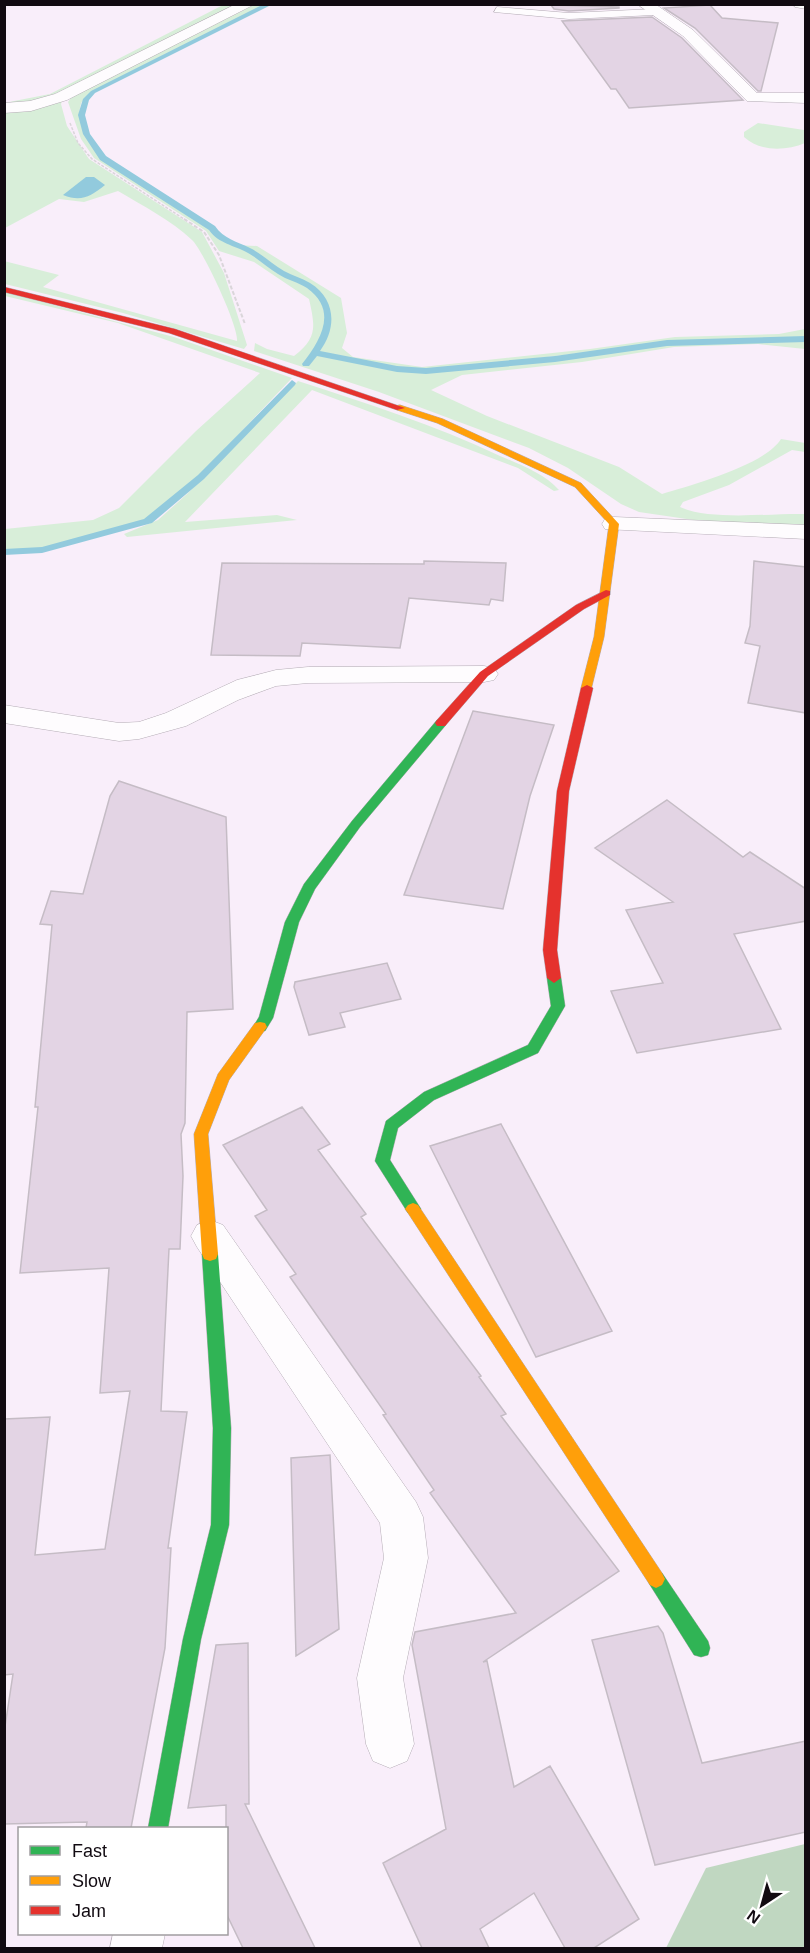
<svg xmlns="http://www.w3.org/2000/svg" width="810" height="1953" font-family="Helvetica,sans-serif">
	<rect width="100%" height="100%" fill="#f9eefa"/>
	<path fill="#d8eed9" d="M 223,5 L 242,5 L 40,101 L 4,103 L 50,94 Z
		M 254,5 L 269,5 C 244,17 85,89 81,104 C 75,122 90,145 101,158 L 210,228 L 222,241 L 246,250 L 281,273 L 309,287 L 321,299 L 327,325 L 324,337 L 304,364 L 308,364 L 317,354 L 397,371 L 427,372 L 556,360 L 668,344 L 805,340 L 805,349 L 758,344 L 674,347 L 582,362 L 462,375 L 431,390 L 487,416 L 619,467 L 662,494 C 692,485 765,465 781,439 L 805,443 L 805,452 L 792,450 L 729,485 L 683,502 L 680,507 C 710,521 771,513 805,514 L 805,526 L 714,523 L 639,512 L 621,504 L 568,468 L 529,448 L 379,392 L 254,351 L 255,343 L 267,349 L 294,356 C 318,338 315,326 309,299 L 254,262 L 219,251 L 206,231 L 94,158 L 81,139 L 68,102 L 73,95 Z
		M 63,98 L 61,104 L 67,126 L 89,159 L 202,232 L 224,273 L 247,345 L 244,349 L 123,313 L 5,284 L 4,261 L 59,275 L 43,287 L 237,341 C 239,327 203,250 192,240 C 171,220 143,206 118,191 L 84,202 L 59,199 L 5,228 L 5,110 Z
		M 758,123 L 804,130 L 805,143 C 786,151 760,152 744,137 L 744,132 Z
		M 234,245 L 257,246 L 341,298 L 347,333 L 342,348 L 353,357 L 422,367 L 590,349 L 675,337 L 779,334 L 805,329 L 805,338 L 693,340 L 461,367 C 406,372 371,363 318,352 C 335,334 334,301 312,286 C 304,280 292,277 283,272 C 266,262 253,250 234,245 Z
		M 5,292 L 174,337 L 292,378 L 199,476 L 147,521 L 42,549 L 5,551 L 5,529 L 93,520 L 119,508 L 196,431 L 260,373 L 118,323 L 5,296 Z
		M 298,381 C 366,403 435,425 500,456 C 519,464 545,474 559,490 L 554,491 L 518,468 L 312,390 L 185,522 L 277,515 L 297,520 L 127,537 L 124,534 L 158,520 L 187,494 Z"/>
	<path fill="#c0d7c1" d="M 805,1844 L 805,1948 L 666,1948 L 706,1868 Z"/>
	<path fill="#92cadd" d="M 86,177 L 94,177 L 105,185 C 90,197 81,202 63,195 Z"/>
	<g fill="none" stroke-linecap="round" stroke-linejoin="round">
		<path fill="#92cadd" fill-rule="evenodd" d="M 264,4 L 273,4 L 95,93 L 89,100 L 85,115 L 90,134 L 106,156 L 215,226 C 224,239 236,241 250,248 C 262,254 272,264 284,271 C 293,276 302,278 310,283 C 336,299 337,328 320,351 L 397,366 L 426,368 L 555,356 L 667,340 L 806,336 L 806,342 L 667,346 L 555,362 L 426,374 L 397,372 L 317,356 L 309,366 L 303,366 L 302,364 C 320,341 339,311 307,288 C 298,282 287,280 278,274 C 268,268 259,259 248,253 C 234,245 219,244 209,230 L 100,160 L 83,134 L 78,115 L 83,99 L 91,91 Z
			M 292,380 L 296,383 L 295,385 L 204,479 L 152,523 L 42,553 L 4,555 L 4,549 L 42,547 L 144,519 L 198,475 Z"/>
	</g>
	<path fill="#e3d4e4" stroke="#c5bcc5" stroke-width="1.5" d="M 551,5 L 619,7 L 619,8 L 569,11 L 554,9 Z
		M 710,5 L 722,18 L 778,23 L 761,91 L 758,91 L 695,28 L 664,8 Z
		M 652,17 L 682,38 L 743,100 L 629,108 L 616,89 L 611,89 L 562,21 Z
		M 424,561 L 506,563 L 503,601 L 491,599 L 489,605 L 409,598 L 400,648 L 302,643 L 300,656 L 211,655 L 222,563 L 424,564 Z
		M 754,561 L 806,567 L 806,713 L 748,703 L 760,646 L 745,643 L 750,626 Z
		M 473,711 L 554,725 L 530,796 L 503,909 L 404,895 Z
		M 119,781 L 226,817 L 233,1009 L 187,1012 L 185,1123 L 181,1134 L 183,1176 L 180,1249 L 169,1249 L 161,1411 L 187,1412 L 168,1548 L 171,1548 L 165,1648 L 131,1828 L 86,1828 L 87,1822 L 4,1824 L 4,1733 L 13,1674 L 4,1675 L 4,1419 L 50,1417 L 35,1555 L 105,1549 L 130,1391 L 100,1393 L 109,1268 L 20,1273 L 38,1107 L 35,1107 L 52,925 L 40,924 L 51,891 L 83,894 L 110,796 Z
		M 667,800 L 743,857 L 750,852 L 806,889 L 806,921 L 734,934 L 781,1029 L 637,1053 L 611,991 L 663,983 L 626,910 L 673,902 L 595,848 Z
		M 387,963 L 401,999 L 340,1013 L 345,1027 L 309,1035 L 294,987 L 295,982 Z
		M 302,1107 L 330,1144 L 318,1150 L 366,1214 L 361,1217 L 481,1376 L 479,1377 L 506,1414 L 501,1416 L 619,1571 L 483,1662 L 487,1661 L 514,1787 L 550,1766 L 639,1919 L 594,1948 L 565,1948 L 534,1893 L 480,1929 L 489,1948 L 422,1948 L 383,1863 L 446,1829 L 412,1645 L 415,1632 L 516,1613 L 430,1493 L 434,1490 L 383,1415 L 386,1414 L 290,1277 L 296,1274 L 255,1216 L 267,1210 L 223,1145 Z
		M 501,1124 L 612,1331 L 536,1357 L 430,1146 Z
		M 330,1455 L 339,1629 L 296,1656 L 291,1458 Z
		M 658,1626 L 663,1633 L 702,1763 L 806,1741 L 806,1832 L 655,1865 L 592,1640 Z
		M 248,1643 L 249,1804 L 245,1804 L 315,1948 L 243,1948 L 226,1913 L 226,1805 L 188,1808 L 216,1645 Z"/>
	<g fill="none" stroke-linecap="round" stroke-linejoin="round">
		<defs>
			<path id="lane" d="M 497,7 L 569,13 L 654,9 L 658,12 L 654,15 L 569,19 L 494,12 Z"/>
			<path id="street" d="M 236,4 L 255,4 L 67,100 L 31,111 L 4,113 L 4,103 L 30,101 L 55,94 Z
				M 637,4 L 655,4 L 693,30 L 757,93 L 806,93 L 806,103 L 747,101 L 683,36 Z
				M 793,4 L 806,4 L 806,9 L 795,7 Z
				M 614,517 L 806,525 L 806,539 L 605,529 L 602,524 L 605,519 Z
				M 484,666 L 494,668 L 498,674 L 494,680 L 484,682 L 308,683 L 276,686 L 238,700 L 186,726 L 139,739 L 119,741 L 4,723 L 4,705 L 119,723 L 139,722 L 166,713 L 237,680 L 276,670 L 308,667 Z
				M 210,1220 L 223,1225 L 416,1502 L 423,1517 L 428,1558 L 403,1678 L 414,1744 L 407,1761 L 390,1768 L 373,1761 L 366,1744 L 357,1678 L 384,1558 L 380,1523 L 197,1247 L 191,1236 L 197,1225 Z
				M 113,1934 L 165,1934 L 162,1948 L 110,1948 Z"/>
			<path id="fast" d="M 441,719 L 445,720 L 447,723 L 445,726 L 360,827 L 315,889 L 299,922 L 273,1018 L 265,1031 L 255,1031 L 253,1027 L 259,1017 L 285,922 L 304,884 L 352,821 L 437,720 Z
				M 554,973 L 561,978 L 565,1006 L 538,1053 L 434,1100 L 398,1128 L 390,1160 L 421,1209 L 418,1213 L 413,1215 L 408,1213 L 375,1161 L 386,1121 L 424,1092 L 528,1045 L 551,1006 L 547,978 Z
				M 210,1247 L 216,1249 L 218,1254 L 231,1428 L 229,1525 L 201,1639 L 168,1828 L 148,1828 L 183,1639 L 211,1525 L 213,1428 L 202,1254 L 204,1249 Z
				M 656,1570 L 662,1573 L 708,1641 L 710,1648 L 708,1655 L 701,1657 L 694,1655 L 650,1585 L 647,1579 L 650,1573 Z"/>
			<path id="slow" d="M 400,405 L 443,419 L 581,483 L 619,524 L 604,637 L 591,690 L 583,690 L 581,688 L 594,637 L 609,524 L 575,487 L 437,423 L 397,410 L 397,406 Z
				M 260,1022 L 265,1023 L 267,1027 L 229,1080 L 208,1134 L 218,1254 L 216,1259 L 210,1261 L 204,1259 L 202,1254 L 194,1134 L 218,1074 L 255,1023 Z
				M 413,1203 L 418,1205 L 662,1573 L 665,1579 L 662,1585 L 656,1588 L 650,1585 L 408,1213 L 405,1209 L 408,1205 Z"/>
			<path id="jam" d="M 4,287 L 175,329 L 405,408 L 397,410 L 169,333 L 4,292 Z
				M 606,590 L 610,591 L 610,595 L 584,609 L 488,676 L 445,726 L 437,726 L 435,723 L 437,720 L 480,672 L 576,605 Z
				M 587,685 L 593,688 L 569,791 L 557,950 L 561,978 L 554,983 L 547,978 L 543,950 L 557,791 L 581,688 Z"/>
		</defs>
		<use href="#lane" stroke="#b5adb6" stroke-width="1"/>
		<use href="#street" stroke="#b5adb6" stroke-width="1"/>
		<use href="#fast" stroke="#b5adb6" stroke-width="1"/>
		<use href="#slow" stroke="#b5adb6" stroke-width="1"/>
		<use href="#jam" stroke="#b5adb6" stroke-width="1"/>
		<path stroke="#dad6da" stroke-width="1.5" stroke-dasharray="3 1.5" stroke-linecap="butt" d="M 70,123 L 78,143 L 92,159 L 187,221"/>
		<path stroke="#dad6da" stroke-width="2" stroke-dasharray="4 2" stroke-linecap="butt" d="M 184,219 L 204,232 L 219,255 L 245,324"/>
		<use href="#lane" fill="#fefcfe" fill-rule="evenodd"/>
		<use href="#street" fill="#fefcfe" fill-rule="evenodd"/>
		<use href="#fast" fill="#30b455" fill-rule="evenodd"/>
		<use href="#slow" fill="#ff9f0a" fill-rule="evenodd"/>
		<use href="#jam" fill="#e5322d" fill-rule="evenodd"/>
	</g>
	<rect width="810" height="1953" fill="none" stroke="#110a11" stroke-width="12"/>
	<rect x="18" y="1827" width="210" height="108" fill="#ffffff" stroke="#a09da0" stroke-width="1.5"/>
	<rect x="30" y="1846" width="30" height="9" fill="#30b455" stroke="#a09da0" stroke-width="1.5"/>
	<text x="72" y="1857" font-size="18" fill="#110a11">Fast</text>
	<rect x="30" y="1876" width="30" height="9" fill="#ff9f0a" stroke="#a09da0" stroke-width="1.5"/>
	<text x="72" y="1887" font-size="18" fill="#110a11">Slow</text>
	<rect x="30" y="1906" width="30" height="9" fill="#e5322d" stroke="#a09da0" stroke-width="1.5"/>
	<text x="72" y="1917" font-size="18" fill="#110a11">Jam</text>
	<g transform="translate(762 1905) rotate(216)" stroke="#ffffff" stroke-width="4.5" paint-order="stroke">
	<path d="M0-4.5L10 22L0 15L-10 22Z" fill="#110a11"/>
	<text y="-9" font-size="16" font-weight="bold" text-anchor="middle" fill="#110a11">N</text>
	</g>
</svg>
